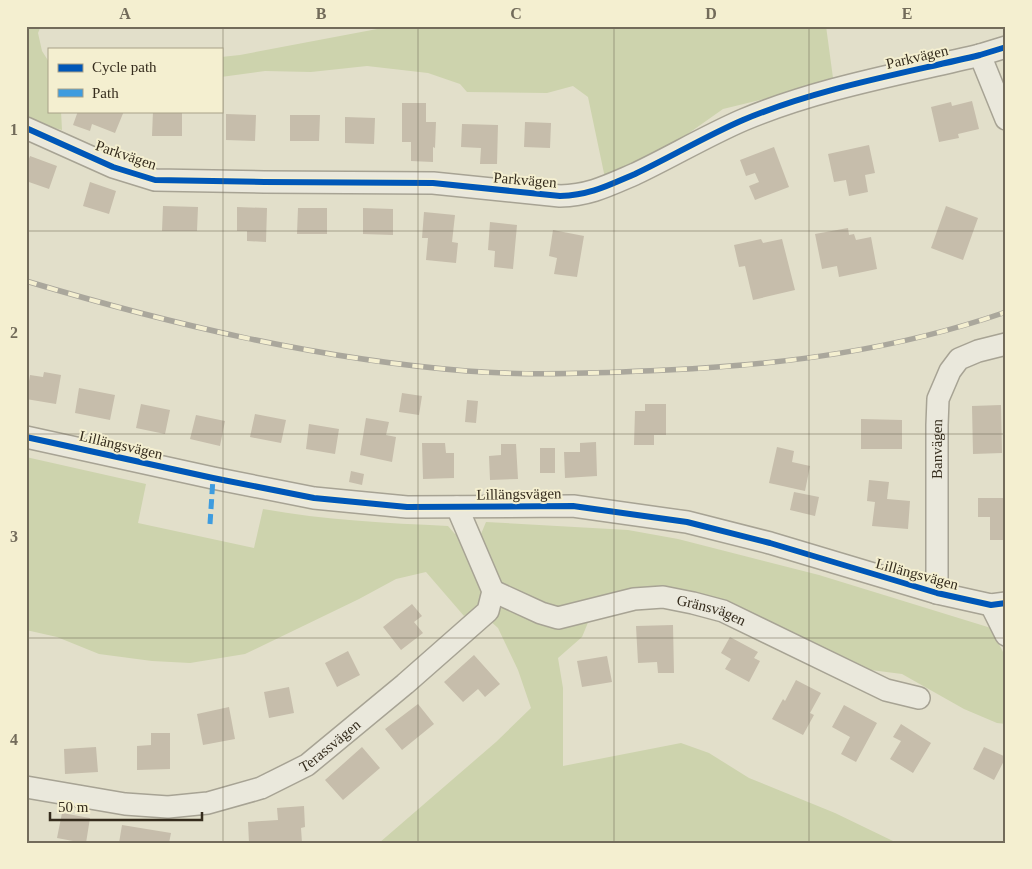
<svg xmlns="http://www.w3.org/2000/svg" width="1032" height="869" font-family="Georgia,serif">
	<rect width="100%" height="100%" fill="#e2dfca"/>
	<path fill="#cdd3ad" d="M 26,26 L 41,26 L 38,33 L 42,51 L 49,62 L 49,111 L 61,111 L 62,130 L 26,120 Z
		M 393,26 L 826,26 L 833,78 L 801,90 L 723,109 L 689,133 L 654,162 L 605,178 L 588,97 L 573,86 L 547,93 L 467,92 L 460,84 L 428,73 L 367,66 L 311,72 L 265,71 L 221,77 L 221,57 L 240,55 Z
		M 26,457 L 146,484 L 138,523 L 254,548 L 263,509 C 325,520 386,523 448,526 L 455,534 L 481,534 L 486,522 L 628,530 L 678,539 L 819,575 L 991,628 L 1006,658 L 1006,724 L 997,723 L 964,709 L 902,674 L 871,670 L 815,647 L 693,593 L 648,587 L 599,596 L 582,637 L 558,658 L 563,688 L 563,766 L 681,743 L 709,753 L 749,778 L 835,813 L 893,841 L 919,843 L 379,843 L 496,742 L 531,708 L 518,670 L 498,628 L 475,607 L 472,612 L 464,616 L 426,572 L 396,579 L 359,599 L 245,654 L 190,663 L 152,661 L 99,654 L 57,637 L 26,630 Z"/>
	<path fill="#c6bdab" d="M 972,101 L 979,129 L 958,134 L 959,138 L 939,142 L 931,107 L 951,102 L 952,106 Z
		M 402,103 L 426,103 L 426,122 L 436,122 L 435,148 L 433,147 L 433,162 L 411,161 L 411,142 L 402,142 Z
		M 78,111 L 124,111 L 115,133 L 92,124 L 90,131 L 73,125 Z
		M 153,111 L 182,111 L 182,136 L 152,136 Z
		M 226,114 L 256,115 L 255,141 L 226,140 Z
		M 290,115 L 320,115 L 319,141 L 290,141 Z
		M 345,117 L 375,118 L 374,144 L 345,143 Z
		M 525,122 L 551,123 L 550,148 L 524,147 Z
		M 462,124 L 498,125 L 497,164 L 480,164 L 481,148 L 461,147 Z
		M 869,145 L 875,173 L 865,175 L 868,192 L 849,196 L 846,180 L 834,182 L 828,154 Z
		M 774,147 L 789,187 L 755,200 L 749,186 L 759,182 L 755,173 L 746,176 L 740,160 Z
		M 30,156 L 57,166 L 49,189 L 26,181 L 26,166 Z
		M 90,182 L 116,191 L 109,214 L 83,206 Z
		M 163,206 L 198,207 L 197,231 L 162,231 Z
		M 946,206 L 978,218 L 963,260 L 931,248 Z
		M 237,207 L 267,208 L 266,242 L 247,241 L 247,231 L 237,231 Z
		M 298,208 L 327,208 L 327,234 L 297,234 Z
		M 363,208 L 393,209 L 393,235 L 363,234 Z
		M 424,212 L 455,215 L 452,242 L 458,243 L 456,263 L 426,260 L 428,238 L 422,238 Z
		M 490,222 L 517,225 L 513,269 L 494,267 L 495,251 L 488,250 Z
		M 848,228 L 849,235 L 854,234 L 856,240 L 871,237 L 877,269 L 839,277 L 837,266 L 822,269 L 815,234 Z
		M 553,230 L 584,236 L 577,277 L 554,274 L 557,258 L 549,256 Z
		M 761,239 L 763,243 L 782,239 L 795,290 L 753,300 L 745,266 L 739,267 L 734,245 Z
		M 44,372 L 61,375 L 56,404 L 26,399 L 30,375 L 43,377 Z
		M 79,388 L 115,395 L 110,420 L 75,413 Z
		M 402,393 L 422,396 L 419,415 L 399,412 Z
		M 467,400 L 478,401 L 476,423 L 465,422 Z
		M 141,404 L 170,410 L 165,434 L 136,428 Z
		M 645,404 L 666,404 L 666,435 L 654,435 L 654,445 L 634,445 L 635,411 L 645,411 Z
		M 1001,405 L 1002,453 L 973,454 L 972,406 Z
		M 255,414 L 286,420 L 281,443 L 250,437 Z
		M 196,415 L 225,421 L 220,446 L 190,439 Z
		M 366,418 L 389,422 L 386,435 L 396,437 L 392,462 L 360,455 Z
		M 861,419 L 902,420 L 902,449 L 861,449 Z
		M 309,424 L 339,429 L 335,454 L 306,449 Z
		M 596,442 L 597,476 L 565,478 L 564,452 L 580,452 L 580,443 Z
		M 422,443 L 445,443 L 446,453 L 454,453 L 454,478 L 423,479 Z
		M 501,444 L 516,444 L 518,479 L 490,480 L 489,456 L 501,455 Z
		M 777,447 L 794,451 L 792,462 L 810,466 L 805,491 L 769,483 Z
		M 540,448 L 555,448 L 555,473 L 540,473 Z
		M 351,471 L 364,474 L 362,485 L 349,482 Z
		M 869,480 L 889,482 L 887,499 L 910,501 L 908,529 L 872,526 L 875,502 L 867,501 Z
		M 794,492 L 819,497 L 815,516 L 790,510 Z
		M 978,498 L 1006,498 L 1006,540 L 990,540 L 990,517 L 978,517 Z
		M 412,604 L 422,616 L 414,622 L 423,633 L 401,650 L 383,627 Z
		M 673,625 L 674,673 L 658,673 L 657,662 L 638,663 L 636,626 Z
		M 730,637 L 758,652 L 754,658 L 760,661 L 749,682 L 725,669 L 731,659 L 721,653 Z
		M 348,651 L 360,675 L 337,687 L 325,663 Z
		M 474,655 L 500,684 L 485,697 L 478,689 L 463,702 L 444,682 Z
		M 607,656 L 612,682 L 582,687 L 577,661 Z
		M 796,680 L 821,693 L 810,713 L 814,715 L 803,735 L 772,719 L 783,699 L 785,701 Z
		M 289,687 L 294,713 L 269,718 L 264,692 Z
		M 418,704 L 434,724 L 402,750 L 385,729 Z
		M 844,705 L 877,723 L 856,762 L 841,754 L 850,737 L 832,727 Z
		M 229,707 L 235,739 L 203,745 L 197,714 Z
		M 901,724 L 931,743 L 913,773 L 890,759 L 901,741 L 893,737 Z
		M 151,733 L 170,733 L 170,769 L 137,770 L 137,746 L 151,745 Z
		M 96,747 L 98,772 L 65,774 L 64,749 Z
		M 362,747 L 380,768 L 343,800 L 325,780 Z
		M 984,747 L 1006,757 L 994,780 L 973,769 Z
		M 304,806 L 305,827 L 301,828 L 302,843 L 249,843 L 248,822 L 278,820 L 277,808 Z
		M 62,813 L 90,818 L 86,843 L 73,843 L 73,841 L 57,838 Z
		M 122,825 L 171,833 L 169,843 L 119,843 Z"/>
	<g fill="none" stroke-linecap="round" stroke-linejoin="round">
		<defs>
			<g id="minor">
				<path d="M 980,55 L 1006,119"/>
				<path d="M 26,128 L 113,167 L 155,180 L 264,182 L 433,183 L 560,196 C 590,195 607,186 635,174 C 671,157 706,136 743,120 C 819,88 901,74 980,55 L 1006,47"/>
				<path d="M 26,437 L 213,478 L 314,498 L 407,507 L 573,506 L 687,522 L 770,543 L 937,593 L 991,605 L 1006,603"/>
				<path id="s1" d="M 493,591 L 541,613 L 558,618 L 634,599 L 663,597 L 693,603 L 723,611 L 886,690 L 919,698"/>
				<path id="s2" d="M 937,593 L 937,425 L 938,399 L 950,371 L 959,359 L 978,351 L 1006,344"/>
				<path d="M 991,605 L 1006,635"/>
				<path id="s3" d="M 26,787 L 125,804 L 168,807 L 208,803 L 261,788 L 307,765 L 405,684 L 488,611 L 493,591 L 457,507"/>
			</g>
		</defs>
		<use href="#minor" stroke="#a7a394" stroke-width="24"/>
		<use href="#minor" stroke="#eae8dc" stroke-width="21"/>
		<defs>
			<path id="rail" d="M 26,281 C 170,324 317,359 467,371 C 533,376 600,373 667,370 C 782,365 896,350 1006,312"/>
		</defs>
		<use href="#rail" stroke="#aaa79c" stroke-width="5.5"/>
		<use href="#rail" stroke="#f4efd0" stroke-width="4" stroke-dasharray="11" stroke-linecap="butt"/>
		<path stroke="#3e9cdf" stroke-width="5" stroke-dasharray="10 5" stroke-linecap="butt" d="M 210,524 L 213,478"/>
		<defs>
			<path id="cycleway" d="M 26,128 L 113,167 L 155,180 L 264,182 L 433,183 L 560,196 C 590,195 607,186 635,174 C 671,157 706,136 743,120 C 819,88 901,74 980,55 L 1006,47
				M 26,437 L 213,478 L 314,498 L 407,507 L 573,506 L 687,522 L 770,543 L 937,593 L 991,605 L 1006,603"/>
		</defs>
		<use href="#cycleway" stroke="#f4efd0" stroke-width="9"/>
		<use href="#cycleway" stroke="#0057b8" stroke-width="6"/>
	</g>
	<path fill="none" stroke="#726b5a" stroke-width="1" stroke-opacity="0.55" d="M 223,26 L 223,843M 418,26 L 418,843M 614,26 L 614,843M 809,26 L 809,843M 26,231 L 1006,231M 26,434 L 1006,434M 26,638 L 1006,638"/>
	<g text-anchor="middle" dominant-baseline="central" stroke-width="4" stroke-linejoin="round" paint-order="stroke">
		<g font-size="15" fill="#352c1d" stroke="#f4efd0">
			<text transform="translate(917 57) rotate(-13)">Parkvägen</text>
			<text transform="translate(126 155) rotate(19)">Parkvägen</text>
			<text transform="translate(525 180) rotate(5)">Parkvägen</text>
			<text transform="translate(121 445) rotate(13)">Lillängsvägen</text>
			<text stroke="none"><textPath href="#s2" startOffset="144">Banvägen</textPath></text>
			<text transform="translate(519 494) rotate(-1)">Lillängsvägen</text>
			<text transform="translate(917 574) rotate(15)">Lillängsvägen</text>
			<text stroke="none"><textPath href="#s1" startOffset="228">Gränsvägen</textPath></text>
			<text stroke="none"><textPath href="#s3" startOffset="320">Terassvägen</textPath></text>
		</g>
	</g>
	<rect width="1032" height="869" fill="none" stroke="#f4efd0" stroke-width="55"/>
	<rect x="48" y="48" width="175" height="65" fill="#f4efd0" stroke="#a8a188"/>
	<rect x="58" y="64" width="25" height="8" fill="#0057b8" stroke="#a8a188"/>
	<text x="92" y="72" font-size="15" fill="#352c1d">Cycle path</text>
	<rect x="58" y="89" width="25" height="8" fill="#3e9cdf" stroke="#a8a188"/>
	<text x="92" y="98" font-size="15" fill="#352c1d">Path</text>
	<path d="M50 812v8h152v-8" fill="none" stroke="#352c1d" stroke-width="2.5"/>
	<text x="58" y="812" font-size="15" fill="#352c1d" stroke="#f4efd0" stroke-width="4" paint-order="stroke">50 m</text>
	<rect x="28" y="28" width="976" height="814" fill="none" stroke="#726b5a" stroke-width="2"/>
	<g font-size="16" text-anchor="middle" font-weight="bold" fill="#726b5a">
		<text x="125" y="19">A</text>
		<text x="321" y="19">B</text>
		<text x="516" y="19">C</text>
		<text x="711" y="19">D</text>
		<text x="907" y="19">E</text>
		<text x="14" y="135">1</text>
		<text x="14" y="338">2</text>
		<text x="14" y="542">3</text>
		<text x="14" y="745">4</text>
	</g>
</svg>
